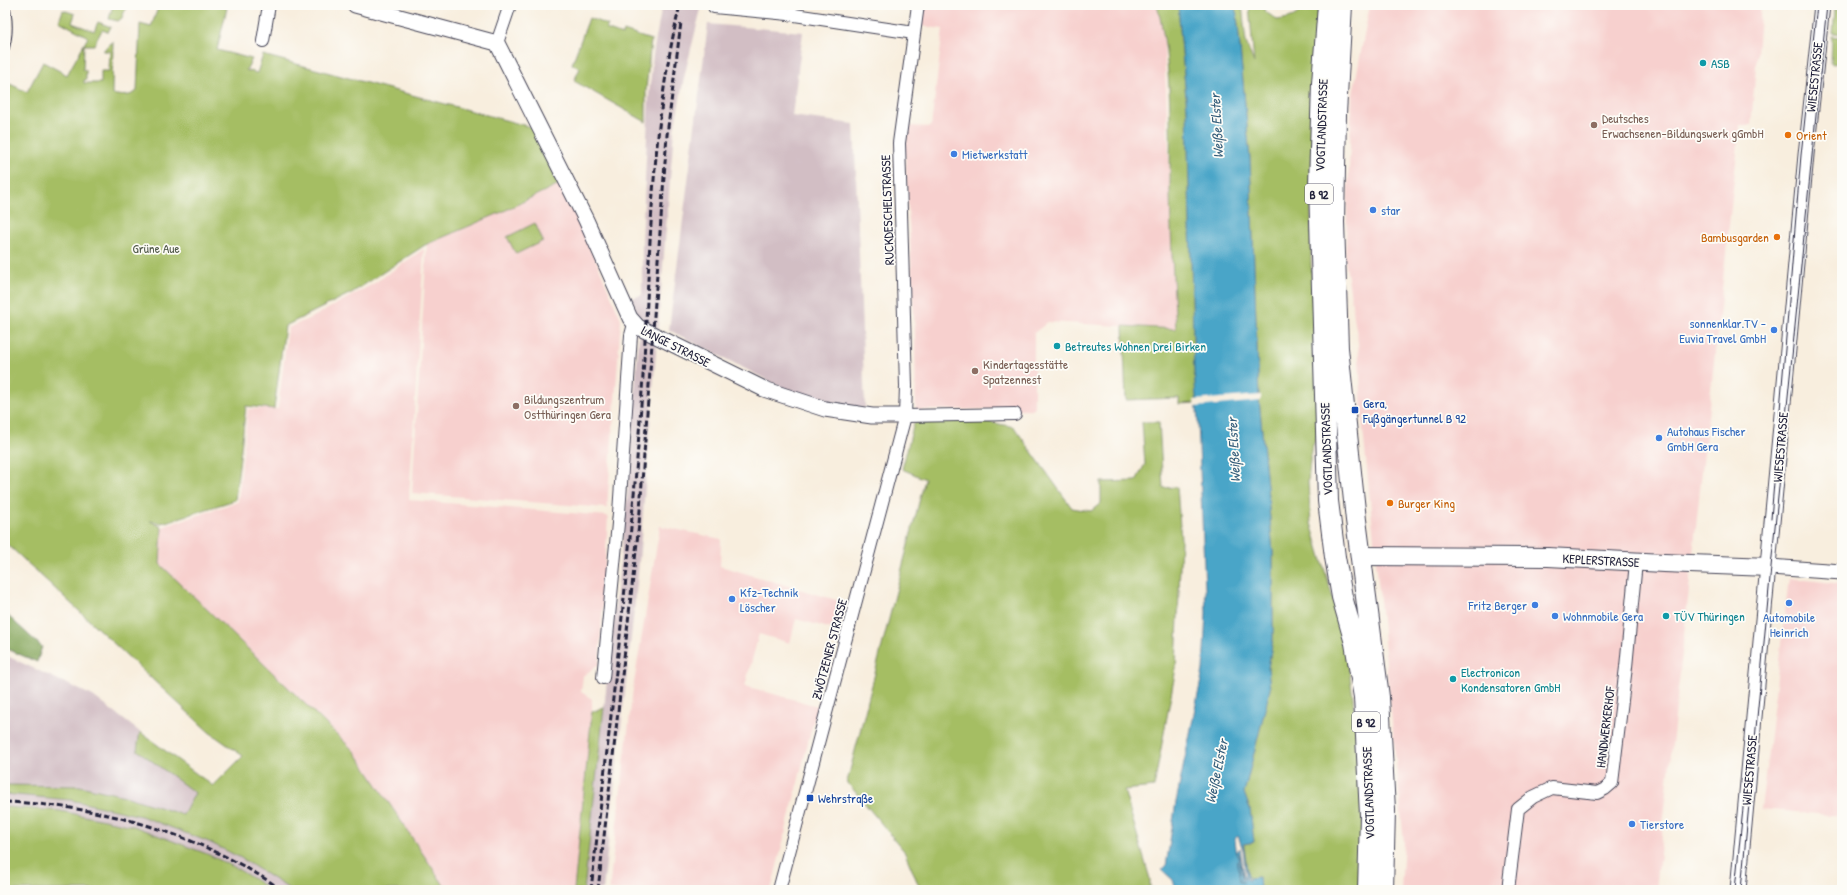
<svg xmlns="http://www.w3.org/2000/svg" width="1847" height="895" font-family="'Patrick Hand',sans-serif">
	<rect width="100%" height="100%" fill="#fdfcf7"/>
	<filter id="ink" filterUnits="userSpaceOnUse"><feTurbulence type="fractalNoise" baseFrequency=".025" numOctaves="2"/><feDisplacementMap in="SourceGraphic" scale="8" xChannelSelector="R" yChannelSelector="G"/><feConvolveMatrix kernelMatrix="1 2 1 2 8 2 1 2 1" color-interpolation-filters="sRGB"/></filter>
	<filter id="wash" filterUnits="userSpaceOnUse"><feTurbulence type="fractalNoise" baseFrequency=".012" numOctaves="4" result="noise"/><feDisplacementMap in="SourceGraphic" scale="16" xChannelSelector="R" yChannelSelector="G"/><feGaussianBlur stdDeviation="0.9" result="paint"/><feColorMatrix in="noise" values="0 0 0 0 0 0 0 0 0 0 0 0 0 0 0 0 0 1.4 0 .05"/><feComposite in="paint" operator="in"/></filter>
	<g filter="url(#wash)">
		<rect width="100%" height="100%" fill="#f8eede"/>
		<path fill="#f7d0ce" d="M 925,5 L 1157,5 L 1163,27 L 1176,329 L 1048,322 L 1034,333 L 1034,409 L 916,410 L 915,334 L 905,150 L 909,126 L 931,127 L 943,29 L 921,26 Z
			M 1370,5 L 1761,5 L 1751,125 L 1740,125 L 1656,890 L 1401,890 L 1404,843 L 1363,429 L 1358,342 L 1345,259 L 1352,99 Z
			M 563,183 L 621,319 L 607,508 L 412,493 L 427,245 L 502,212 Z
			M 424,249 L 409,500 L 608,516 L 599,664 L 583,676 L 581,692 L 592,699 L 592,712 L 574,890 L 447,890 L 355,752 L 160,564 L 162,527 L 238,502 L 248,409 L 278,409 L 288,328 L 313,317 L 373,284 Z
			M 660,526 L 721,539 L 720,566 L 843,602 L 836,630 L 796,619 L 790,643 L 759,634 L 745,686 L 817,706 L 771,890 L 609,890 L 633,689 Z
			M 1789,578 L 1842,584 L 1842,816 L 1761,809 Z"/>
		<path fill="#d2bec4" d="M 662,5 L 702,5 L 685,73 L 674,130 L 638,574 L 603,890 L 584,890 L 627,499 L 640,321 L 632,298 L 642,295 L 642,243 L 649,95 L 653,55 Z
			M 708,24 L 803,32 L 792,116 L 854,124 L 865,408 L 855,407 L 787,390 L 669,330 Z
			M 5,655 L 93,696 L 140,732 L 137,750 L 196,793 L 183,815 L 125,796 L 80,786 L 5,785 Z
			M 5,794 L 71,800 L 141,816 L 209,842 L 241,858 L 291,890 L 271,890 L 236,868 L 133,826 L 60,811 L 5,807 Z"/>
		<path fill="#a5be64" stroke="#647050" d="M 113,5 L 127,5 L 122,18 L 118,21 L 109,19 Z
			M 159,5 L 216,5 L 227,8 L 217,50 L 252,59 L 246,70 L 257,73 L 263,55 L 531,127 L 559,184 L 502,212 L 425,245 L 353,292 L 285,326 L 274,409 L 246,406 L 235,500 L 169,521 L 161,523 L 150,521 L 162,527 L 160,564 L 355,752 L 447,890 L 291,890 L 241,858 L 209,842 L 141,816 L 71,800 L 5,794 L 5,785 L 80,786 L 125,796 L 183,815 L 195,793 L 137,750 L 140,732 L 213,786 L 243,756 L 209,732 L 5,542 L 5,92 L 10,84 L 27,92 L 43,62 L 67,75 L 88,37 L 59,21 L 63,10 L 75,14 L 72,23 L 94,31 L 98,22 L 111,27 L 108,32 L 102,30 L 94,45 L 84,45 L 83,70 L 86,70 L 86,80 L 84,80 L 84,83 L 101,83 L 101,71 L 109,71 L 110,51 L 103,51 L 108,45 L 113,41 L 112,94 C 121,96 130,97 137,91 L 140,24 L 151,27 Z
			M 1157,5 L 1178,5 L 1187,109 L 1194,371 L 1197,403 L 1179,404 L 1179,398 L 1126,400 L 1123,326 L 1176,329 C 1173,283 1171,238 1170,192 C 1170,130 1173,66 1157,5 Z
			M 1234,5 L 1242,5 L 1246,42 L 1254,63 L 1249,5 L 1263,5 L 1266,12 L 1277,20 C 1290,18 1298,17 1304,5 L 1319,5 L 1311,182 L 1311,263 L 1319,402 L 1318,434 L 1311,450 L 1308,483 L 1311,523 L 1344,636 L 1353,697 L 1363,825 L 1359,890 L 1260,890 L 1259,877 L 1248,878 L 1244,844 L 1254,842 L 1250,809 L 1244,793 L 1270,689 L 1268,668 L 1273,639 L 1273,552 L 1259,399 L 1250,159 L 1237,15 Z
			M 1835,9 L 1842,10 L 1842,34 L 1833,33 Z
			M 589,18 L 608,25 L 606,29 L 622,35 L 624,31 L 651,40 L 646,90 L 646,122 L 574,81 L 580,68 L 572,64 Z
			M 1832,36 L 1842,37 L 1842,63 L 1831,64 Z
			M 535,223 L 543,241 L 516,254 L 507,237 Z
			M 970,418 L 1014,427 L 1072,508 L 1091,511 L 1101,503 L 1101,482 L 1136,481 L 1145,464 L 1142,422 L 1159,422 L 1163,488 L 1177,487 L 1181,540 L 1176,668 L 1154,787 L 1124,790 L 1150,879 L 1150,890 L 918,890 L 919,886 L 904,851 L 847,782 L 925,479 L 902,469 L 914,423 Z
			M 604,707 L 584,890 L 574,890 L 592,712 Z
			M 5,807 L 60,811 L 133,826 L 207,854 L 236,868 L 271,890 L 5,890 Z"/>
		<path fill="#84a55a" stroke="#53644a" d="M 5,613 L 42,647 L 37,662 L 5,648 Z"/>
		<path fill="#4aa5c8" stroke="#366482" fill-rule="evenodd" d="M 1178,5 L 1234,5 L 1237,15 L 1250,159 L 1259,399 L 1273,552 L 1273,639 L 1268,668 L 1270,689 L 1244,793 L 1250,809 L 1254,842 L 1243,844 L 1248,877 L 1243,878 L 1240,853 L 1239,853 L 1242,879 L 1248,879 L 1248,881 L 1250,878 L 1259,877 L 1260,890 L 1176,890 L 1173,880 L 1162,870 L 1166,866 L 1176,802 L 1203,670 L 1206,612 L 1198,422 L 1194,371 L 1187,109 ZM 1238,836 L 1243,850 L 1246,876 L 1244,876 L 1240,848 L 1237,852 L 1240,882 L 1244,882 L 1240,882 L 1235,839 Z"/>
		<path fill="#f8eede" d="M 1261,395 L 1261,401 L 1195,407 L 1194,400 Z"/>
		<g fill="none" stroke-linecap="round" stroke-linejoin="round">
			<path stroke="#4aa5c8" stroke-width="3" d="M 1153,890 L 1154,889"/>
		</g>
	</g>
	<g filter="url(#ink)">
		<g fill="none" stroke-linecap="round" stroke-linejoin="round">
			<defs>
				<path id="minor" d="M 714,7 L 788,14 L 914,33
					M 263,41 L 269,5
					M 497,43 L 510,5
					M 905,416 L 1015,414
					M 603,678 L 619,513 L 631,335 L 634,324
					M 779,890 L 905,416 L 906,386 L 899,143 L 918,5
					M 1508,890 L 1518,809 L 1533,797 L 1552,788 L 1597,793 L 1605,789 L 1612,783 L 1626,667 L 1636,562"/>
				<path id="tertiary" d="M 355,5 L 497,43 L 586,220 L 630,318 L 638,327 L 764,389 L 825,409 L 872,416 L 905,416
					M 1769,567 L 1842,572
					M 1738,890 L 1806,155 L 1822,5"/>
				<path id="secondary" d="M 1360,556 L 1548,557 L 1664,563 L 1769,567"/>
				<path id="primary" d="M 1328,5 L 1322,83 L 1319,184 L 1328,501 L 1335,557 L 1342,597 L 1355,643 L 1364,697 L 1370,815 L 1368,890
					M 1342,5 L 1336,114 L 1334,222 L 1338,348 L 1356,520 L 1379,697 L 1385,810 L 1383,890"/>
			</defs>
			<use href="#minor" stroke="#424153" stroke-width="14"/>
			<use href="#tertiary" stroke="#424153" stroke-width="17"/>
			<use href="#secondary" stroke="#424153" stroke-width="20"/>
			<use href="#primary" stroke="#424153" stroke-width="22"/>
			<use href="#minor" stroke="#fff" stroke-width="12"/>
			<use href="#tertiary" stroke="#fff" stroke-width="15"/>
			<use href="#secondary" stroke="#fff" stroke-width="18"/>
			<use href="#primary" stroke="#fff" stroke-width="20"/>
			<path stroke="#22223b" stroke-width="1" d="M 5,62 C 13,41 14,27 10,5
				M 1771,519 L 1801,155 L 1817,5
				M 1735,890 L 1744,798
				M 1741,890 L 1771,567 L 1827,5"/>
			<path stroke="#22223b" stroke-width="3" stroke-dasharray="6 3" stroke-linecap="butt" d="M 5,802 C 102,805 201,834 282,890
				M 591,890 C 609,729 630,567 641,405 C 651,271 648,136 680,5
				M 598,890 L 639,524 L 667,135 L 681,22"/>
		</g>
	</g>
	<g fill="#0f9aa8" stroke="#fdfcf7" stroke-width="1.5">
		<circle cx="1703" cy="63" r="4"/>
		<circle cx="1057" cy="346" r="4"/>
		<circle cx="1666" cy="616" r="4"/>
		<circle cx="1453" cy="679" r="4"/>
	</g>
	<g fill="#8d6e63" stroke="#fdfcf7" stroke-width="1.5">
		<circle cx="1594" cy="125" r="4"/>
		<circle cx="975" cy="371" r="4"/>
		<circle cx="516" cy="406" r="4"/>
	</g>
	<g fill="#e8710a" stroke="#fdfcf7" stroke-width="1.5">
		<circle cx="1788" cy="135" r="4"/>
		<circle cx="1777" cy="237" r="4"/>
		<circle cx="1390" cy="503" r="4"/>
	</g>
	<g fill="#3f7fe0" stroke="#fdfcf7" stroke-width="1.5">
		<circle cx="954" cy="154" r="4"/>
		<circle cx="1373" cy="210" r="4"/>
		<circle cx="1774" cy="330" r="4"/>
		<circle cx="1659" cy="438" r="4"/>
		<circle cx="732" cy="599" r="4"/>
		<circle cx="1789" cy="603" r="4"/>
		<circle cx="1535" cy="605" r="4"/>
		<circle cx="1555" cy="616" r="4"/>
		<circle cx="1632" cy="824" r="4"/>
	</g>
	<g fill="#1a4fb4" stroke="#fdfcf7" stroke-width="1.5">
		<rect x="1351" y="406" width="8" height="8" rx="2"/>
		<rect x="806" y="794" width="8" height="8" rx="2"/>
	</g>
	<g text-anchor="middle" dominant-baseline="central" stroke-width="3.5" stroke-linejoin="round" paint-order="stroke">
		<g fill="#fdfcf7" stroke="#646373" stroke-width="1">
			<rect x="1305" y="184" width="28" height="20" rx="3"/>
			<rect x="1352" y="712" width="28" height="20" rx="3"/>
		</g>
		<g font-size="12" font-weight="bold" fill="#22223b">
			<text x="1319" y="194">B 92</text>
			<text x="1366" y="722">B 92</text>
		</g>
		<g font-size="13" fill="#0d838f" stroke="#fdfcf7" text-anchor="start">
			<text x="1711" y="63">ASB</text>
			<text x="1065" y="346">Betreutes Wohnen Drei Birken</text>
			<text x="1674" y="616">TÜV Thüringen</text>
			<text x="1461" y="672">Electronicon<tspan x="1461" dy="15">Kondensatoren GmbH</tspan></text>
		</g>
		<g font-size="13" fill="#22223b" stroke="#fdfcf7">
			<text transform="translate(1814 77) rotate(-84)">WIESESTRASSE</text>
			<text transform="translate(1321 125) rotate(-88)">VOGTLANDSTRASSE</text>
			<text transform="translate(887 210) rotate(-92)">RUCKDESCHELSTRASSE</text>
			<text transform="translate(676 346) rotate(27)">LANGE STRASSE</text>
			<text transform="translate(1780 447) rotate(-85)">WIESESTRASSE</text>
			<text transform="translate(1326 449) rotate(-92)">VOGTLANDSTRASSE</text>
			<text transform="translate(1601 560) rotate(3)">KEPLERSTRASSE</text>
			<text transform="translate(829 649) rotate(-75)">ZWÖTZENER STRASSE</text>
			<text transform="translate(1605 727) rotate(-83)">HANDWERKERHOF</text>
			<text transform="translate(1749 770) rotate(-85)">WIESESTRASSE</text>
			<text transform="translate(1368 793) rotate(-92)">VOGTLANDSTRASSE</text>
		</g>
		<g font-size="13" fill="#785e54" stroke="#fdfcf7" text-anchor="start">
			<text x="1602" y="118">Deutsches<tspan x="1602" dy="15">Erwachsenen-Bildungswerk gGmbH</tspan></text>
			<text x="983" y="364">Kindertagesstätte<tspan x="983" dy="15">Spatzennest</tspan></text>
			<text x="524" y="399">Bildungszentrum<tspan x="524" dy="15">Ostthüringen Gera</tspan></text>
		</g>
		<g font-size="13" fill="#c56008" stroke="#fdfcf7" text-anchor="start">
			<text x="1796" y="135">Orient</text>
			<text x="1769" y="237" text-anchor="end">Bambusgarden</text>
			<text x="1398" y="503">Burger King</text>
		</g>
		<g font-size="13" fill="#366cbe" stroke="#fdfcf7" text-anchor="start">
			<text x="962" y="154">Mietwerkstatt</text>
			<text x="1381" y="210">star</text>
			<text x="1766" y="323" text-anchor="end">sonnenklar.TV -<tspan x="1766" dy="15">Euvia Travel GmbH</tspan></text>
			<text x="1667" y="431">Autohaus Fischer<tspan x="1667" dy="15">GmbH Gera</tspan></text>
			<text x="740" y="592">Kfz-Technik<tspan x="740" dy="15">Löscher</tspan></text>
			<text x="1527" y="605" text-anchor="end">Fritz Berger</text>
			<text x="1563" y="616">Wohnmobile Gera</text>
			<text x="1789" y="617" text-anchor="middle">Automobile<tspan x="1789" dy="15">Heinrich</tspan></text>
			<text x="1640" y="824">Tierstore</text>
		</g>
		<g font-size="13" fill="#505949" stroke="#fdfcf7">
			<text x="156" y="248">Grüne Aue</text>
		</g>
		<g font-size="13" fill="#164399" stroke="#fdfcf7" text-anchor="start">
			<text x="1363" y="403">Gera,<tspan x="1363" dy="15">Fußgängertunnel B 92</tspan></text>
			<text x="818" y="798">Wehrstraße</text>
		</g>
		<g font-size="14" font-style="italic" fill="#345d7a" stroke="#fdfcf7">
			<text transform="translate(1216 126) rotate(-93)">Weiße Elster</text>
			<text transform="translate(1233 450) rotate(-93)">Weiße Elster</text>
			<text transform="translate(1216 771) rotate(-78)">Weiße Elster</text>
		</g>
	</g>
	<rect width="1847" height="895" fill="none" stroke="#fdfcf7" stroke-width="20"/>
</svg>
